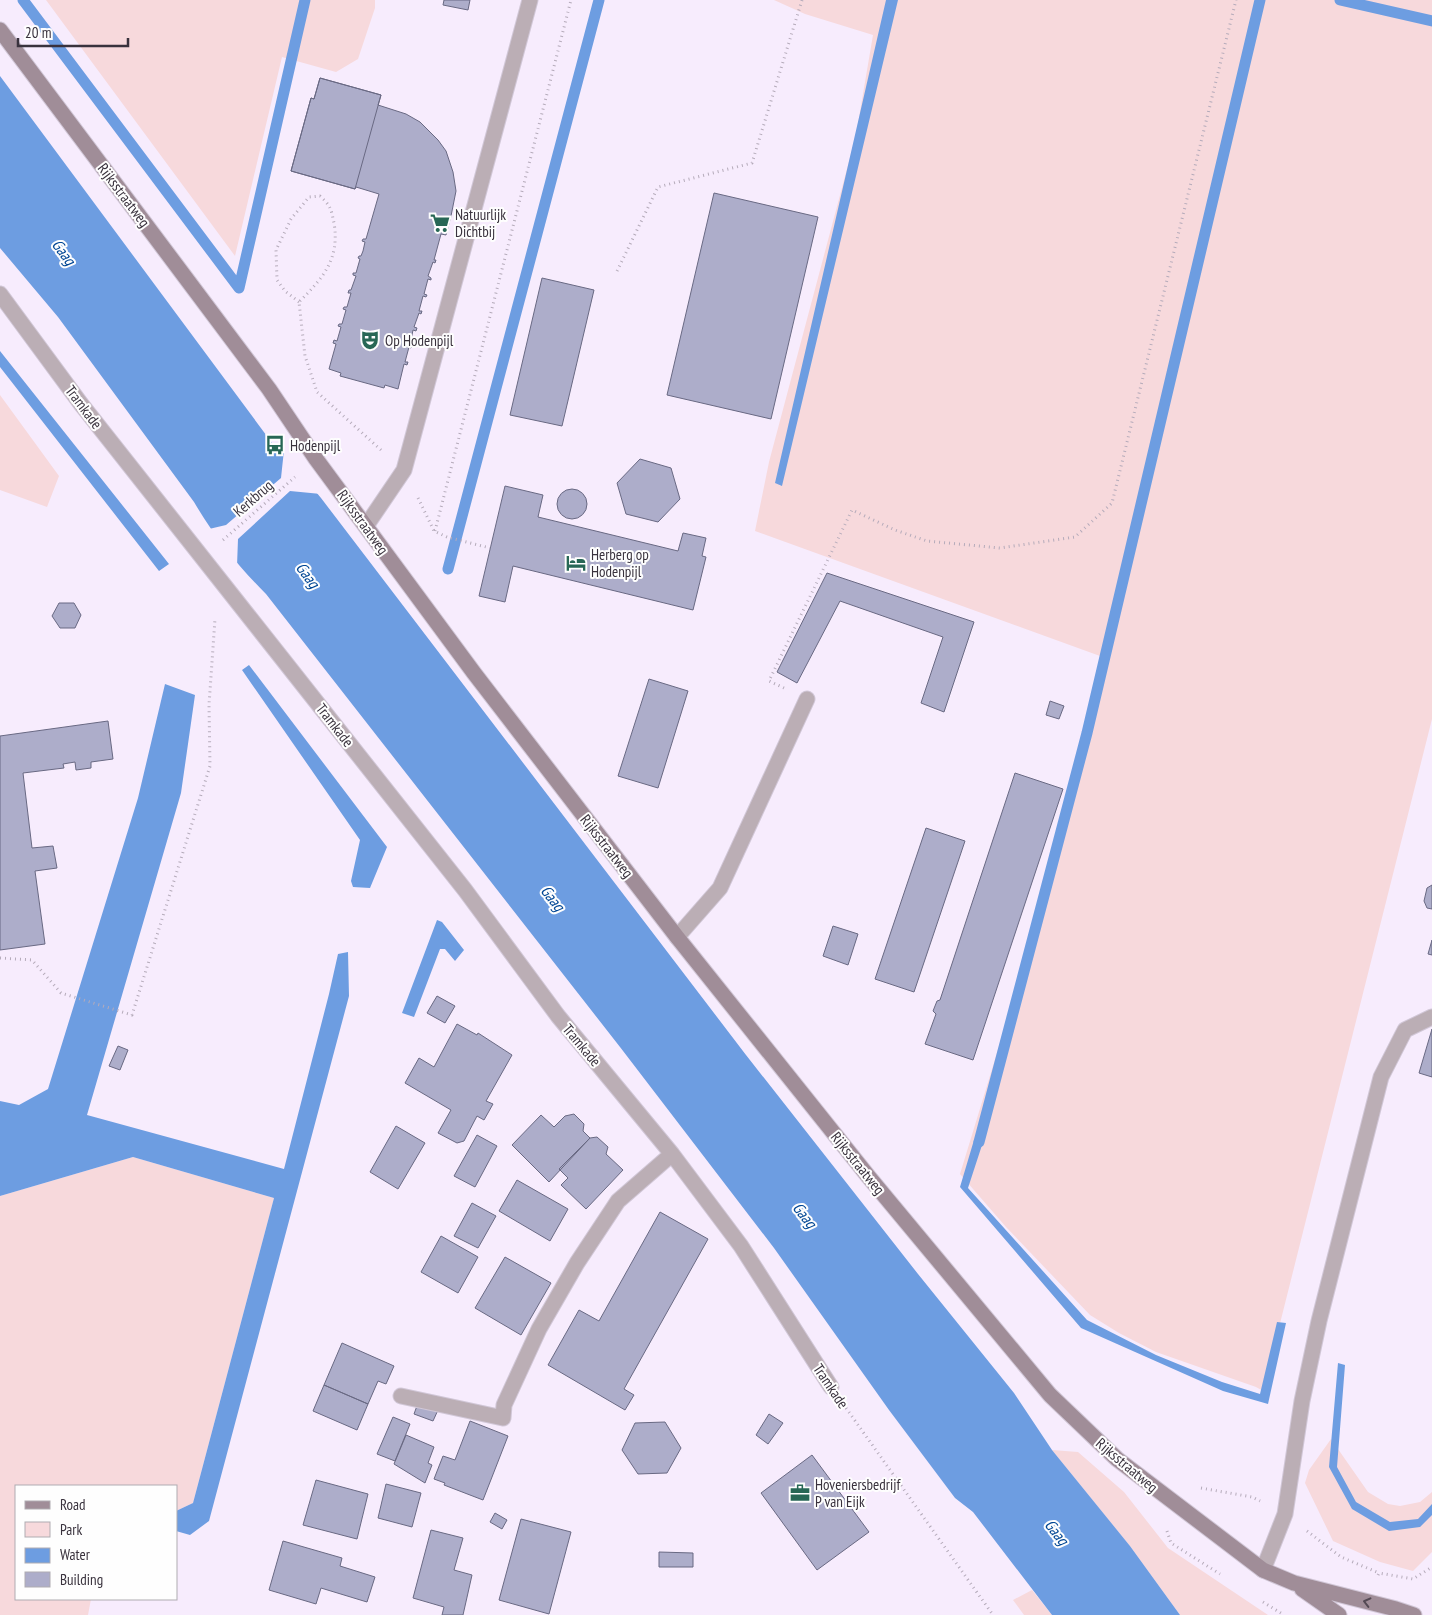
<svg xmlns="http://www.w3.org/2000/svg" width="1432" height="1615" font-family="'PT Sans Narrow',sans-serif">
	<rect width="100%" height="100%" fill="#f7ecfd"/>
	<path fill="#f7d9dc" d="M 46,0 L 375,0 L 375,8 L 358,59 L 336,72 L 282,57 L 235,256 Z
		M 774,0 L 1432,0 L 1432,719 L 1263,1391 L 1256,1387 L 1156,1352 L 1119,1333 L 1090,1315 L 1006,1227 L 960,1174 C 994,1063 1028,953 1057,840 C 1074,780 1087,718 1100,656 L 755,531 L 769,462 L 856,135 L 873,35 L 805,14 Z
		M 0,395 L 59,476 L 47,507 L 0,490 Z
		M 133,1157 L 274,1198 L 193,1503 L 176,1511 L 176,1486 L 16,1486 L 16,1599 L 91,1599 L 88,1615 L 0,1615 L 0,1196 Z
		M 1331,1439 L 1368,1492 L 1388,1504 L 1400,1506 L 1420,1502 L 1432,1492 L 1432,1552 L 1413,1571 L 1380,1562 L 1333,1541 L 1305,1483 L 1309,1470 Z
		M 1052,1450 L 1078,1452 L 1124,1492 L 1168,1548 L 1268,1615 L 1180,1615 L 1130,1546 Z
		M 1032,1590 L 1052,1615 L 1024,1615 L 1013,1600 Z"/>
	<path fill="#6d9de1" d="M 886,0 L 898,0 L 782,486 L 775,483 Z
		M 0,76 L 278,451 L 282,451 L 321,498 L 746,1055 L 918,1274 L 1014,1393 L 1052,1450 L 1130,1546 L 1180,1615 L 1052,1615 L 973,1512 L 955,1498 L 889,1410 L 774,1248 L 620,1047 L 266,594 C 238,566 214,536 194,502 L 58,317 L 0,248 Z
		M 0,351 L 169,564 L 159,571 L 0,367 Z
		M 249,665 L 387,847 L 370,888 L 353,887 L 351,881 L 360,840 L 242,670 Z
		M 165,684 L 195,695 L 181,793 L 87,1115 L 284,1169 L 329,994 L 338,954 L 348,952 L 349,996 L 209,1521 L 190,1535 L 176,1531 L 176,1511 L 193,1503 L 274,1198 L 133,1157 L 0,1196 L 0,1101 L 19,1105 L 48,1089 L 138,798 Z
		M 437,920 L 442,922 L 464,950 L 455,961 L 445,949 L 440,949 L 414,1017 L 402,1013 Z
		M 974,1140 L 983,1142 L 968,1188 L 1087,1320 L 1156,1355 L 1222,1382 L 1260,1394 L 1277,1322 L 1286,1323 L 1268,1404 L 1223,1391 L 1081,1328 L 960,1187 Z
		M 1338,1363 L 1345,1365 L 1337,1467 L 1356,1502 L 1390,1522 L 1418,1519 L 1432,1504 L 1432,1515 L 1420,1527 L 1389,1531 L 1352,1509 L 1329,1467 Z"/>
	<path fill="#f7ecfd" d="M 284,450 L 321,494 L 290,491 L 238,539 L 237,566 L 209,529 L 226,525 L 281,478 Z"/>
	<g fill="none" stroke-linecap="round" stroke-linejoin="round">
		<path stroke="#6d9de1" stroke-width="11" d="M 23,0 L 239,288 L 305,0
			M 1340,0 L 1432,21
			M 448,569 L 599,0
			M 979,1142 L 1087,733 L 1260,0"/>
	</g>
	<path fill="#adadca" stroke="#696983" d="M 444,0 L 470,0 L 468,10 L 443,5 Z
		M 320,78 L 381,95 L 378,105 L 406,114 L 420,122 L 438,140 L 446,151 L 453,172 L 456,191 L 451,216 L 446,235 L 441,234 L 434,260 L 436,260 L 435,263 L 433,262 L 428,276 L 431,278 L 431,280 L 428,279 L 424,294 L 427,295 L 426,297 L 423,296 L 419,311 L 422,311 L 421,314 L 419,313 L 414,327 L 417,328 L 416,331 L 413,330 L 410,345 L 412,345 L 411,348 L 409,347 L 405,362 L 408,362 L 407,365 L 404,364 L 398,389 L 385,385 L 384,388 L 340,376 L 341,373 L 329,369 L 336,344 L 333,343 L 334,340 L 337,341 L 341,327 L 338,326 L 339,324 L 342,324 L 346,310 L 343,309 L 344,307 L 347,307 L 351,293 L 348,293 L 349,290 L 351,290 L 356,276 L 353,275 L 353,273 L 356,273 L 360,259 L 358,258 L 359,256 L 361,256 L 363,251 L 365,242 L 362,241 L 363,239 L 366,239 L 379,194 L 356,187 L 355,189 L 291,171 L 311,98 L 314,99 Z
		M 320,78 L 381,95 L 355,189 L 291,171 L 311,98 L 314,99 Z
		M 714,193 L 818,217 L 771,419 L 667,395 Z
		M 542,278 L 594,290 L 562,426 L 510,415 Z
		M 640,459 L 671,468 L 680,499 L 658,522 L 626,514 L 617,483 Z
		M 505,486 L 543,495 L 538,517 L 678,551 L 683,533 L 706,538 L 702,556 L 706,557 L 693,610 L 513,566 L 505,602 L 479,596 Z
		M557 504a15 15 0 1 1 30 0a15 15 0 1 1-30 0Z
		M 827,573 L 974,622 L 944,712 L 921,703 L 943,637 L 840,601 L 797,683 L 777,672 Z
		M 59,603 L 74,603 L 81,615 L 75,628 L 60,628 L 52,616 Z
		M 649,679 L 688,691 L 658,788 L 618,776 Z
		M 1050,701 L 1064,706 L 1059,719 L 1046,715 Z
		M 108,721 L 113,759 L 91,762 L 91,768 L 76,770 L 75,762 L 63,764 L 64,768 L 23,773 L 32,848 L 53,846 L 57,868 L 35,871 L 45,944 L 0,950 L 0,736 Z
		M 1015,773 L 1063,789 L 973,1060 L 925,1044 L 936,1014 L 933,1011 L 937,1001 L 940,1000 Z
		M 926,828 L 965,841 L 914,992 L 875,979 Z
		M 1432,885 L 1432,909 L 1427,908 L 1424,901 L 1427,888 Z
		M 833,926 L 858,934 L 848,965 L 823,956 Z
		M 1432,940 L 1432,955 L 1428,954 Z
		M 437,996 L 455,1006 L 445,1023 L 427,1013 Z
		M 457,1024 L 477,1035 L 478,1033 L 512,1055 L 486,1101 L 493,1104 L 484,1120 L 477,1116 L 464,1141 L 457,1143 L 438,1133 L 451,1110 L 405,1083 L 419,1058 L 434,1067 Z
		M 1432,1029 L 1432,1077 L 1419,1073 Z
		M 118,1046 L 128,1050 L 120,1070 L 109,1066 Z
		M 574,1114 L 584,1124 L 583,1131 L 590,1138 L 549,1182 L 512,1145 L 541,1115 L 554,1127 L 565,1116 Z
		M 396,1126 L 425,1143 L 398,1189 L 370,1172 Z
		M 477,1135 L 497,1146 L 475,1187 L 454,1176 Z
		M 597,1137 L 608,1147 L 606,1154 L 623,1170 L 586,1209 L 561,1185 L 568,1178 L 559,1169 L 590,1138 Z
		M 517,1180 L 568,1209 L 550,1241 L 499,1211 Z
		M 472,1203 L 496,1216 L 478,1248 L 454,1236 Z
		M 660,1212 L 708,1239 L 624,1389 L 634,1395 L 625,1410 L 548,1365 L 579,1310 L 599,1321 Z
		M 441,1236 L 478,1257 L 458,1293 L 421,1272 Z
		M 505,1257 L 551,1283 L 521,1335 L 475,1308 Z
		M 342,1343 L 394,1366 L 386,1384 L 378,1381 L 368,1404 L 324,1385 Z
		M 324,1385 L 368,1404 L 357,1430 L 313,1411 Z
		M 418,1403 L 438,1410 L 433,1421 L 414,1414 Z
		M 769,1414 L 783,1423 L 768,1444 L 756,1435 Z
		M 393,1417 L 410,1424 L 395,1461 L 377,1454 Z
		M 470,1421 L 508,1436 L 483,1500 L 444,1485 L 445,1483 L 434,1479 L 443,1456 L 455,1460 Z
		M 665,1422 L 681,1448 L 667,1473 L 638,1474 L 622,1450 L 635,1423 Z
		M 406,1435 L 434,1447 L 428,1463 L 432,1465 L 425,1483 L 394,1464 Z
		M 812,1455 L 869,1532 L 817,1570 L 761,1493 Z
		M 316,1480 L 368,1494 L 357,1539 L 303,1525 Z
		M 386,1484 L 421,1493 L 412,1527 L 378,1518 Z
		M 495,1513 L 507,1520 L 502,1529 L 490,1522 Z
		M 521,1519 L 571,1532 L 549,1614 L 499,1600 Z
		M 431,1530 L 463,1538 L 454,1570 L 472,1575 L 463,1615 L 442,1615 L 444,1607 L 413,1598 Z
		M 283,1541 L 342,1558 L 340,1566 L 375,1577 L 367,1602 L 321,1588 L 316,1604 L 269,1590 Z
		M 659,1552 L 693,1553 L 693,1567 L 659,1567 Z"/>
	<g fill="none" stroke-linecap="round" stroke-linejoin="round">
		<defs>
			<path id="service" d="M 366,526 L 404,470 L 530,0
				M 677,937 L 720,888 L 807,699
				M 1263,1570 L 1285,1514 L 1302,1401 L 1319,1321 L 1381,1077 L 1405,1030 L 1432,1017"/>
			<path id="minor" d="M 0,294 L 81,404 L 465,890 L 558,1016 L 672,1154 L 741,1246 L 831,1387
				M 401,1396 L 503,1418 L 504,1405 L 539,1329 L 577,1263 L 618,1201 L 672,1154"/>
			<path id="secondary" d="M 0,30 L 269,389 L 316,459 L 474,673 L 677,937 L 868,1176 L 1050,1395 L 1117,1459 L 1263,1570 L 1294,1583 L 1396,1609 L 1414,1615
				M 1302,1589 L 1339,1615"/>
		</defs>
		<use href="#service" stroke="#d1c7d7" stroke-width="17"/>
		<use href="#minor" stroke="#d1c7d7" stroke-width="17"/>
		<use href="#secondary" stroke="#d1c7d7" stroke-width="17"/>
		<path stroke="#b5abba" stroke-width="3" stroke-dasharray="1 4" stroke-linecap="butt" d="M 617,271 L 658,187 L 752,163 L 802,0
			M 299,302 L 285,291 L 277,280 L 276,250 L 291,219 L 309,197 L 320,196 C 331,206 331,209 334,223 C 340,259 323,278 299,302 L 305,356 L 317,392 L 381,450
			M 418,498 L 434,531 L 447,537 L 490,548
			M 435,531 L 571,0
			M 223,540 L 295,477
			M 784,688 L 769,681 L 852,510 L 895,530 L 927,541 L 1000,548 L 1075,537 L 1112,503 L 1236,0
			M 0,958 L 32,960 L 61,993 L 132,1015 L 210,766 L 209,705 L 215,619
			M 846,1408 L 993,1615
			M 1201,1488 L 1252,1497 L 1260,1501
			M 1167,1531 L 1171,1543 L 1220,1574
			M 1307,1531 L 1341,1557 L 1379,1573
			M 1378,1575 L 1379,1573 L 1413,1579 L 1432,1567
			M 1263,1602 L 1284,1615"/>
		<use href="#service" stroke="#bbaeb5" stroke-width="15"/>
		<use href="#minor" stroke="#bbaeb5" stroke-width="15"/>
		<use href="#secondary" stroke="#a08d98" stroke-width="15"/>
	</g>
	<defs><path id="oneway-chevron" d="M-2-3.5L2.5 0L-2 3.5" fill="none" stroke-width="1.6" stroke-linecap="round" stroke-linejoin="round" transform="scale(1.25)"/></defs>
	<use stroke="#534954" href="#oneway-chevron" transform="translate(1367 1602) rotate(-166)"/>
	<defs>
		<symbol id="supermarket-bare" viewBox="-9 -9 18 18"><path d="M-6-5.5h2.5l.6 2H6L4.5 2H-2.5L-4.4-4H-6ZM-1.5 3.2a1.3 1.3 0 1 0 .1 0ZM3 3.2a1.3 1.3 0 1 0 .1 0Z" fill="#276755" stroke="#fefefe" stroke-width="2.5" paint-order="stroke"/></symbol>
		<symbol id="theatre-bare" viewBox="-9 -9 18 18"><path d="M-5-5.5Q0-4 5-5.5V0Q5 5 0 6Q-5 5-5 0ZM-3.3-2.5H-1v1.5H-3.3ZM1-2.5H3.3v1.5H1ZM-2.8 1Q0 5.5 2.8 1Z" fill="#276755" stroke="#fefefe" stroke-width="2.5" paint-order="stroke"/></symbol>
		<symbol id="bus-bare" viewBox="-9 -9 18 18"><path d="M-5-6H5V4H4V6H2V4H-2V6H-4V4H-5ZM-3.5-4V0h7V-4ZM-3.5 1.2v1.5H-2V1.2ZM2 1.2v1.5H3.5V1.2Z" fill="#276755" stroke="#fefefe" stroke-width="2.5" paint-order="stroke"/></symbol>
		<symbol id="hotel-bare" viewBox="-9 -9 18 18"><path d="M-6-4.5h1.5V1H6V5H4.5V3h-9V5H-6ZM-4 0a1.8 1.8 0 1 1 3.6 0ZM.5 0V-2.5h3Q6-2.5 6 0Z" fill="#276755" stroke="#fefefe" stroke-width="2.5" paint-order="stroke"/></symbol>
		<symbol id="office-bare" viewBox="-9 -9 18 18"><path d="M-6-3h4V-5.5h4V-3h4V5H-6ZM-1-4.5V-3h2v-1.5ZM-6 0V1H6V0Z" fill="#276755" stroke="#fefefe" stroke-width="2.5" paint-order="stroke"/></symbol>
	</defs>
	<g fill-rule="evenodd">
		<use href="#supermarket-bare" x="426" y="209" width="28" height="28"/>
		<use href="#theatre-bare" x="356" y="326" width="28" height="28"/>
		<use href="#bus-bare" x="261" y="431" width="28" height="28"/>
		<use href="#hotel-bare" x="562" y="549" width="28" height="28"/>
		<use href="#office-bare" x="786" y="1479" width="28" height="28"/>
	</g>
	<g text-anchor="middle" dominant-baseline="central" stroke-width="4" stroke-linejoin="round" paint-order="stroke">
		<g font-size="15" fill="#39323d" stroke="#fefefe">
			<text transform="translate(124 195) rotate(53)">Rijksstraatweg</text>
			<text transform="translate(84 407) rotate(53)">Tramkade</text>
			<text transform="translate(253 498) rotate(-41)">Kerkbrug</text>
			<text transform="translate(363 522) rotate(54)">Rijksstraatweg</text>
			<text transform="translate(335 725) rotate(52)">Tramkade</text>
			<text transform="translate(607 846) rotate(52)">Rijksstraatweg</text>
			<text transform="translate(582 1045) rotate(50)">Tramkade</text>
			<text transform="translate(858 1163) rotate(51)">Rijksstraatweg</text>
			<text transform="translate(831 1386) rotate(56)">Tramkade</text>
			<text transform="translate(1127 1465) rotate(40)">Rijksstraatweg</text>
		</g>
		<g font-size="15" fill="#39323d" stroke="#fefefe" text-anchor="start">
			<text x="455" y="214">Natuurlijk<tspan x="455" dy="17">Dichtbij</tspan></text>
			<text x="385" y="340">Op Hodenpijl</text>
			<text x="290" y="445">Hodenpijl</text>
			<text x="591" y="554">Herberg op<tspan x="591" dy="17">Hodenpijl</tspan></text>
			<text x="815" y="1484">Hoveniersbedrijf<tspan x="815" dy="17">P van Eijk</tspan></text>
		</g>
		<g font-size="16" font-style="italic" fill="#004694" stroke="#fefefe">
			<text transform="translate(64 252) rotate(53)">Gaag</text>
			<text transform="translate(308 575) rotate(53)">Gaag</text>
			<text transform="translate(553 898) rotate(52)">Gaag</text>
			<text transform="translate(805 1215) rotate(52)">Gaag</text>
			<text transform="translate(1057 1532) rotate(52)">Gaag</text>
		</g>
	</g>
	<rect x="15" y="1485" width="162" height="115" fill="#fefefe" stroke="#afacb1"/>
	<rect x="25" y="1501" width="25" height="8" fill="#a08d98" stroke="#afacb1"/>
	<text x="60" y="1510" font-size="15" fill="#39323d">Road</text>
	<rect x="25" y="1522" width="25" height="15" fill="#f7d9dc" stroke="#afacb1"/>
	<text x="60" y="1535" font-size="15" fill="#39323d">Park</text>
	<rect x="25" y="1548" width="25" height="15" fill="#6d9de1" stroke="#afacb1"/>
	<text x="60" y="1560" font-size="15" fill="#39323d">Water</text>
	<rect x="25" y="1572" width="25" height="15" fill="#adadca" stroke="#afacb1"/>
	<text x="60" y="1585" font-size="15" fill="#39323d">Building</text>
	<path d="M18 38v8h110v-8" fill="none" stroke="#39323d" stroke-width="2.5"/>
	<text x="25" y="38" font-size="15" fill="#39323d" stroke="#fefefe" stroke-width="4" paint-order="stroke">20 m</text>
</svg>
